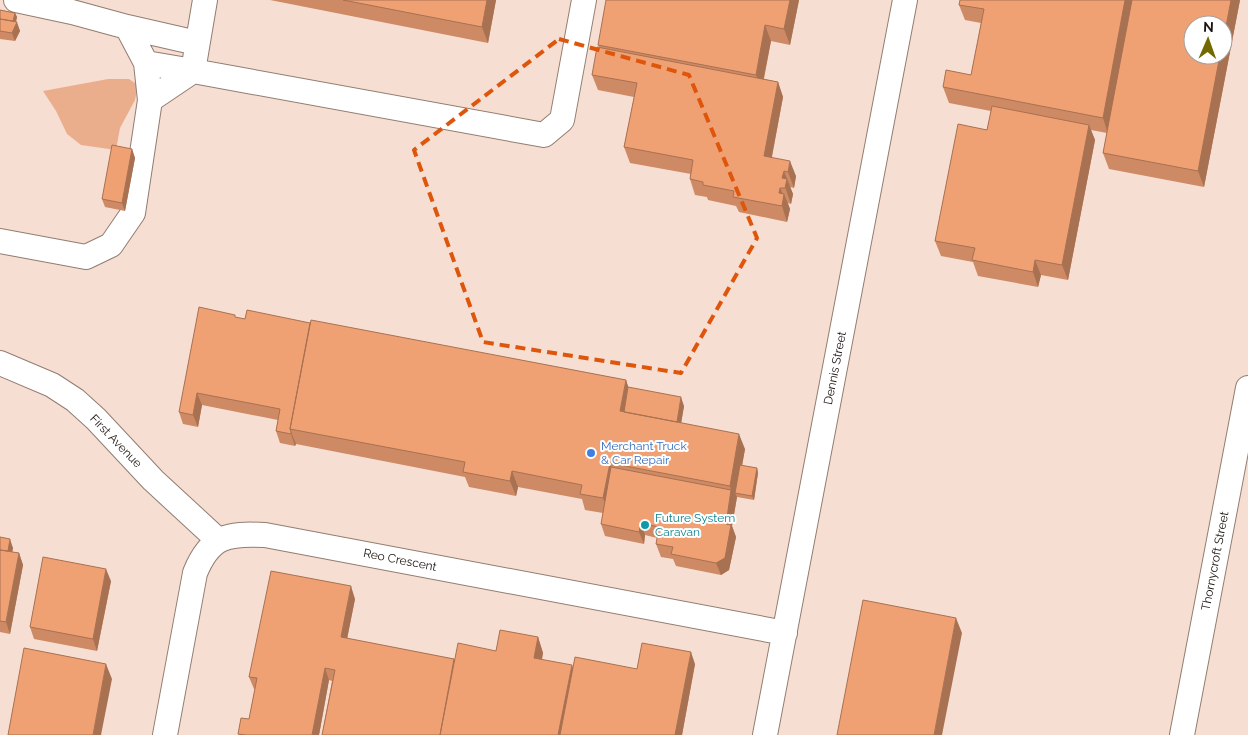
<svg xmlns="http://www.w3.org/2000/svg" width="1248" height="735" font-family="Raleway,sans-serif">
	<rect width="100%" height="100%" fill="#f7ded2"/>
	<path fill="#ebae8d" d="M 108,79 L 129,79 L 138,85 L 135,100 L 120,128 L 116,150 L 81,145 L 67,134 L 56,111 L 43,91 Z"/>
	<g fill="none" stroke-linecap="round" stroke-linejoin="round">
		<defs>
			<path id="minor" d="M 127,27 L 197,43
				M 146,63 L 193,71 L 205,0
				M 150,100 L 193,71 L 544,135 L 562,120 L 584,0
				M 0,241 L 86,257 L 111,245 L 133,213 L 150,100 L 146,63 L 127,27 L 72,12 L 16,0
				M 0,363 L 52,385 L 75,400 L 96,419 L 153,480 L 218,540
				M 165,735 L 195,573 C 210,536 227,533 265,535 L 785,633
				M 765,735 L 905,0
				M 1182,735 L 1248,388"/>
		</defs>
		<use href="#minor" stroke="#927d71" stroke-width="26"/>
		<use href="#minor" stroke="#fff" stroke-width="24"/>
	</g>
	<path fill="#ce8a64" d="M 270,0 L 496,0 L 488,43 Z
		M 799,0 L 790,45 L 771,41 L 764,79 L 778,82 L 783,97 L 772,157 L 796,176 L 794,188 L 790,187 L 793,194 L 791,204 L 788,203 L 790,209 L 787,222 L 739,212 L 736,206 L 708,200 L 707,197 L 695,195 L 690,179 L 691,174 L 630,163 L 624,147 L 634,97 L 598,90 L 592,75 L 599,47 L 598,45 Z
		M 1240,0 L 1204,187 L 1109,169 L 1103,153 L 1107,133 L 1091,130 L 1095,140 L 1068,280 L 1041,275 L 1038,287 L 978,276 L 973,262 L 941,256 L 935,241 L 987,130 L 991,111 L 949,103 L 943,87 L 971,75 L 981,23 L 965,20 L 959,5 Z
		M 0,10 L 15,13 L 17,17 L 16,22 L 20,31 L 15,41 L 0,39 Z
		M 132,149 L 135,158 L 125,211 L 105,207 L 102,199 Z
		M 237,318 L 245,319 L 310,323 L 626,380 L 628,387 L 684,406 L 681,423 L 745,449 L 742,466 L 757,468 L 758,473 L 754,500 L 737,497 L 732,526 L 736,537 L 729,570 L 721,575 L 676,566 L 673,559 L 661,557 L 656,544 L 657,538 L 645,535 L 644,544 L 605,536 L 601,524 L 603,513 L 585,510 L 582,499 L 518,487 L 516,496 L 469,487 L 465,477 L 296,444 L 295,446 L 280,443 L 276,431 L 278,420 L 202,405 L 198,427 L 183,424 L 179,412 Z
		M 0,537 L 13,548 L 12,552 L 19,553 L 23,565 L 10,634 L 0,632 Z
		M 111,581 L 97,651 L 34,639 L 30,627 Z
		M 355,599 L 347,639 L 454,659 L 496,651 L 538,637 L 543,653 L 542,660 L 573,669 L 637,669 L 695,664 L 682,735 L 322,735 L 332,681 L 329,680 L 319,735 L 239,735 L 238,734 L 249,719 L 255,689 L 254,689 L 249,677 Z"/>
	<path fill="#a87151" d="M 487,0 L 496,0 L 488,43 L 482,27 Z
		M 790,0 L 799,0 L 790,45 L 784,29 Z
		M 1125,0 L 1134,0 L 1108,134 L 1103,118 Z
		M 1231,0 L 1240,0 L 1204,187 L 1198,171 L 1220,55 L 1223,55 L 1223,42 Z
		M 15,13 L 17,17 L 15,25 L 13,21 Z
		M 17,22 L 20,31 L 15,41 L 12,33 Z
		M 765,25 L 771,41 L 761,91 L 756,75 Z
		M 778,82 L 783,97 L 769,171 L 764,156 Z
		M 1089,125 L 1095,140 L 1068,280 L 1062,265 Z
		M 132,149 L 135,158 L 125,211 L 122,203 Z
		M 790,161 L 796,176 L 794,188 L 788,172 Z
		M 784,171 L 793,194 L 791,204 L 782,178 Z
		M 780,188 L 784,197 L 784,194 L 790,209 L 787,222 L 782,206 L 779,193 Z
		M 1035,260 L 1041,275 L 1038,287 L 1033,272 Z
		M 626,380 L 631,395 L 627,419 L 620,411 Z
		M 197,393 L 202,405 L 198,427 L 193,415 Z
		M 681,397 L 684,406 L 679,436 L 676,428 Z
		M 291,432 L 296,444 L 295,446 L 291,434 Z
		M 739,434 L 745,449 L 737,493 L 735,493 L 737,497 L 732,526 L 736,537 L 729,570 L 721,575 L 716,563 L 726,524 L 731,490 L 730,486 Z
		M 610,463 L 615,479 L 609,514 L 603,498 Z
		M 757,468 L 758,473 L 754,500 L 752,496 Z
		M 512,471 L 518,487 L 516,496 L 510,481 Z
		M 641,523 L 645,535 L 644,544 L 639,532 Z
		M 10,539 L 13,548 L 10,563 L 7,554 Z
		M 19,553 L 23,565 L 10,634 L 6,622 Z
		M 106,569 L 111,581 L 97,651 L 93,639 Z
		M 351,586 L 355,599 L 345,649 L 341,637 Z
		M 956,618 L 962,633 L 942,735 L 934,735 Z
		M 538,637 L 543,653 L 539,673 L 534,658 Z
		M 691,652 L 695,664 L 682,735 L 675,735 Z
		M 106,664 L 112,679 L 101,735 L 93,735 Z
		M 572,665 L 578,681 L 567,735 L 558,735 Z
		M 325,668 L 329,680 L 319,735 L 312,735 Z"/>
	<path fill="#f0a174" stroke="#a87151" d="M 343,0 L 487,0 L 482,27 Z
		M 606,0 L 790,0 L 784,29 L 765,25 L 756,75 L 598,45 Z
		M 960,0 L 1125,0 L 1103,118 L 943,87 L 946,70 L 971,75 L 984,9 L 959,5 Z
		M 1132,0 L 1231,0 L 1223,42 L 1223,25 L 1193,25 L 1193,55 L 1220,55 L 1198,171 L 1103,153 Z
		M 0,10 L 15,13 L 13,21 L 0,19 Z
		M 0,19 L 17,22 L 12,33 L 0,31 Z
		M 597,47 L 778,82 L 764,156 L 790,161 L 788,172 L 784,171 L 782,178 L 787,179 L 785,188 L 780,188 L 779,193 L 784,194 L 782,206 L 733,197 L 734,191 L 703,185 L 703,182 L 690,179 L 693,160 L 624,147 L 637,83 L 592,75 Z
		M 992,106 L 1089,125 L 1062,265 L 1035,260 L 1033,272 L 972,260 L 975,248 L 935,241 L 958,124 L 987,130 Z
		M 112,145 L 132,149 L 122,203 L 102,199 Z
		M 199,307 L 235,315 L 235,317 L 245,319 L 247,310 L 310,323 L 290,429 L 291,432 L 291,434 L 276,431 L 280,409 L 197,393 L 193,415 L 179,412 Z
		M 311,320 L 626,380 L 620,411 L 739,434 L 730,486 L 610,463 L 603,498 L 580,494 L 582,485 L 512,471 L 510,481 L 463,472 L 465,462 L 290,429 Z
		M 628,387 L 681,397 L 677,422 L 624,412 Z
		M 740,465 L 757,468 L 752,496 L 735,493 Z
		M 611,467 L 731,490 L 726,524 L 731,525 L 725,558 L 716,563 L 671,554 L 673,547 L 656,544 L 659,527 L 641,523 L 639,532 L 601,524 Z
		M 0,537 L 10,539 L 8,551 L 0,550 Z
		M 0,550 L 19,553 L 6,622 L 0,621 Z
		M 43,557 L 106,569 L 93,639 L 30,627 Z
		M 271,571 L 351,586 L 341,637 L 454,659 L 440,735 L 322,735 L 335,670 L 325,668 L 312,735 L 246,735 L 238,734 L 241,718 L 249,719 L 257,678 L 249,677 Z
		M 863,600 L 956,618 L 934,735 L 837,735 Z
		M 500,630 L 538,637 L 534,658 L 572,665 L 558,735 L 440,735 L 458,643 L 496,651 Z
		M 642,643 L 691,652 L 675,735 L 560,735 L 575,657 L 637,669 Z
		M 24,648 L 106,664 L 93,735 L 8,735 Z"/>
	<path fill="none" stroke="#de560c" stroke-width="4" stroke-dasharray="10 6" stroke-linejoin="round" d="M 559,39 L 689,75 L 757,238 L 681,373 L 483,342 L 414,150 Z"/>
	<circle fill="#3f7fe0" stroke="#fff" stroke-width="2" cx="591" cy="453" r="5"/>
	<circle fill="#0f9aa8" stroke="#fff" stroke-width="2" cx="645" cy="525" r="5"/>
	<g text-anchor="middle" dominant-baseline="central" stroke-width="4" stroke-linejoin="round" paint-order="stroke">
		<g font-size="12" fill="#1d1511" stroke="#fff">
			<text transform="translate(835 368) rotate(-79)">Dennis Street</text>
			<text transform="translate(116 441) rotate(46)">First Avenue</text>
			<text transform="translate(400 560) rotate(11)">Reo Crescent</text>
			<text transform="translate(1215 561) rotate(-79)">Thornycroft Street</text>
		</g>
		<g font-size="12" fill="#366cbe" stroke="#fff" text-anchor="start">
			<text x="601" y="446">Merchant Truck<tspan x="601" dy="14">&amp; Car Repair</tspan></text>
		</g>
		<g font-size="12" fill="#0d838f" stroke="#fff" text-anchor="start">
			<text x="655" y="518">Future System<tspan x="655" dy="14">Caravan</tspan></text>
		</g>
	</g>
	<g transform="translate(1208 40) rotate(2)"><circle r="24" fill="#ffffff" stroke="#a5a1a0"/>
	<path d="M0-4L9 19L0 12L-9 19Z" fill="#726900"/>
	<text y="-8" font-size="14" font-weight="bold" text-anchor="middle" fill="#1d1511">N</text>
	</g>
</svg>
